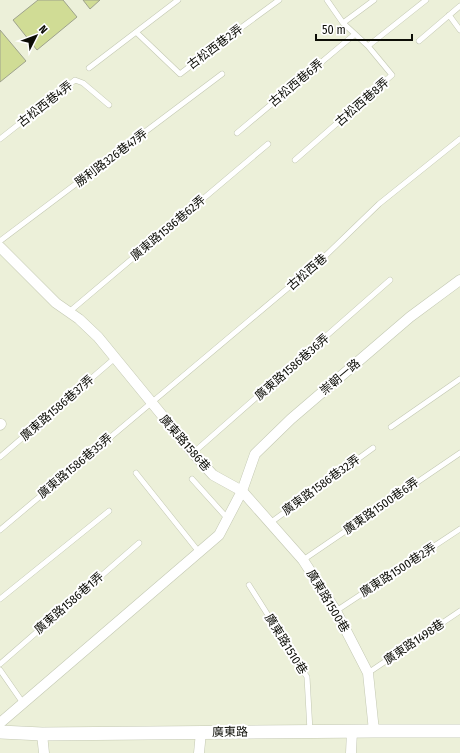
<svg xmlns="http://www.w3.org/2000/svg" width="460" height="753" font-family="'Fira Sans Condensed','Noto Sans TC',sans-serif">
	<rect width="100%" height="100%" fill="#ecf0d9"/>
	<path fill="#d0dc95" stroke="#9ea28c" d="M 38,0 L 63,0 L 77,17 L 37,50 L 13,20 Z
		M 83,0 L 100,0 L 90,9 Z
		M 0,30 L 26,61 L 0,82 Z"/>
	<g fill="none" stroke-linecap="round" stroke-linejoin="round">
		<defs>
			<path id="service" d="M 327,0 L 343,23 L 374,0
				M 449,15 L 460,30
				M 136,32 L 180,74 L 227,38 L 279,0
				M 419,41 L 460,6
				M 368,46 L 426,0
				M 89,68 L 178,0
				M 237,133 L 355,34
				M 0,139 L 75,80 L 83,83 L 109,105
				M 295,160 L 392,75 L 368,46 L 343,23
				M 0,241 L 222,74
				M 69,312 L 268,144
				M 391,427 L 460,379
				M 193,453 L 390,280
				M 0,457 L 115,358
				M 136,473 L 199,552
				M 192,479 L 228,519
				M 270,523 L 373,448
				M 0,530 L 320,261 L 379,204 L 460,139
				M 303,560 L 460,453
				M 249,585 L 307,677 L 310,731
				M 0,599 L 109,511
				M 336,611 L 460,529
				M 0,664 L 139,543
				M 0,670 L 23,703
				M 368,673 L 460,611"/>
			<path id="minor" d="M 0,247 L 56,303 L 79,319 L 98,337 L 193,453 L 213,475 L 242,491 L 303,560 L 336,611 L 368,673 L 374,731
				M 0,425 L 1,424
				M 0,723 L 219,535 L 242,491 L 255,454 L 291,419 L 410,317 L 460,280
				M 42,734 L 44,753
				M 199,753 L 201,732
				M 351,753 L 352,731"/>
			<path id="tertiary" d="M 0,732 L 42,734 L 374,731 L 460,731"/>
		</defs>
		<use href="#service" stroke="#c3c8b2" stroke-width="6"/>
		<use href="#minor" stroke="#c3c8b2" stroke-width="11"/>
		<use href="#tertiary" stroke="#c3c8b2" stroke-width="14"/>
		<use href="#service" stroke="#fff" stroke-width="5"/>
		<use href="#minor" stroke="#fff" stroke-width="10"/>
		<use href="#tertiary" stroke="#fff" stroke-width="13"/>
	</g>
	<g text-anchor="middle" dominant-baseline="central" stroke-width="4" stroke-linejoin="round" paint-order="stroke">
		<g font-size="12" fill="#0c0d06" stroke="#fff">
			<text transform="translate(215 47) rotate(-37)">古松西巷2弄</text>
			<text transform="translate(296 83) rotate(-40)">古松西巷6弄</text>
			<text transform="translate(362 102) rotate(-41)">古松西巷8弄</text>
			<text transform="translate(45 104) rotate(-38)">古松西巷4弄</text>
			<text transform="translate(111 158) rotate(-37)">勝利路326巷47弄</text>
			<text transform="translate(168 228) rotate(-40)">廣東路1586巷62弄</text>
			<text transform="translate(307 272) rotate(-41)">古松西巷</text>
			<text transform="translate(292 367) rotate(-41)">廣東路1586巷36弄</text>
			<text transform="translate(340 377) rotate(-40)">崇朝一路</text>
			<text transform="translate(57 408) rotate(-41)">廣東路1586巷37弄</text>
			<text transform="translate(185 443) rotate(49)">廣東路1586巷</text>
			<text transform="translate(75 466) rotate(-40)">廣東路1586巷35弄</text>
			<text transform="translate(321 485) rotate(-36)">廣東路1586巷32弄</text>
			<text transform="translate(381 506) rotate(-35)">廣東路1500巷6弄</text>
			<text transform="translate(398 570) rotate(-33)">廣東路1500巷2弄</text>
			<text transform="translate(328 601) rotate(59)">廣東路1500巷</text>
			<text transform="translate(69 603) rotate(-41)">廣東路1586巷1弄</text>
			<text transform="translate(414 642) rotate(-34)">廣東路1498巷</text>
			<text transform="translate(286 644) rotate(58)">廣東路1510巷</text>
			<text transform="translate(230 732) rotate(-1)">廣東路</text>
		</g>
	</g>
	<g transform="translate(36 36) rotate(48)" stroke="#ffffff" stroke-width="3" paint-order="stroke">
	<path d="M0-3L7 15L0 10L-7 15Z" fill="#0c0d06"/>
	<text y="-6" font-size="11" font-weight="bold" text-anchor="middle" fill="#0c0d06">N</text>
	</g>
	<path d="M316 34v6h96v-6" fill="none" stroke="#0c0d06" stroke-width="2"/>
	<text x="322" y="34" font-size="12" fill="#0c0d06" stroke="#ffffff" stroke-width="3" paint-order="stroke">50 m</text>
</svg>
